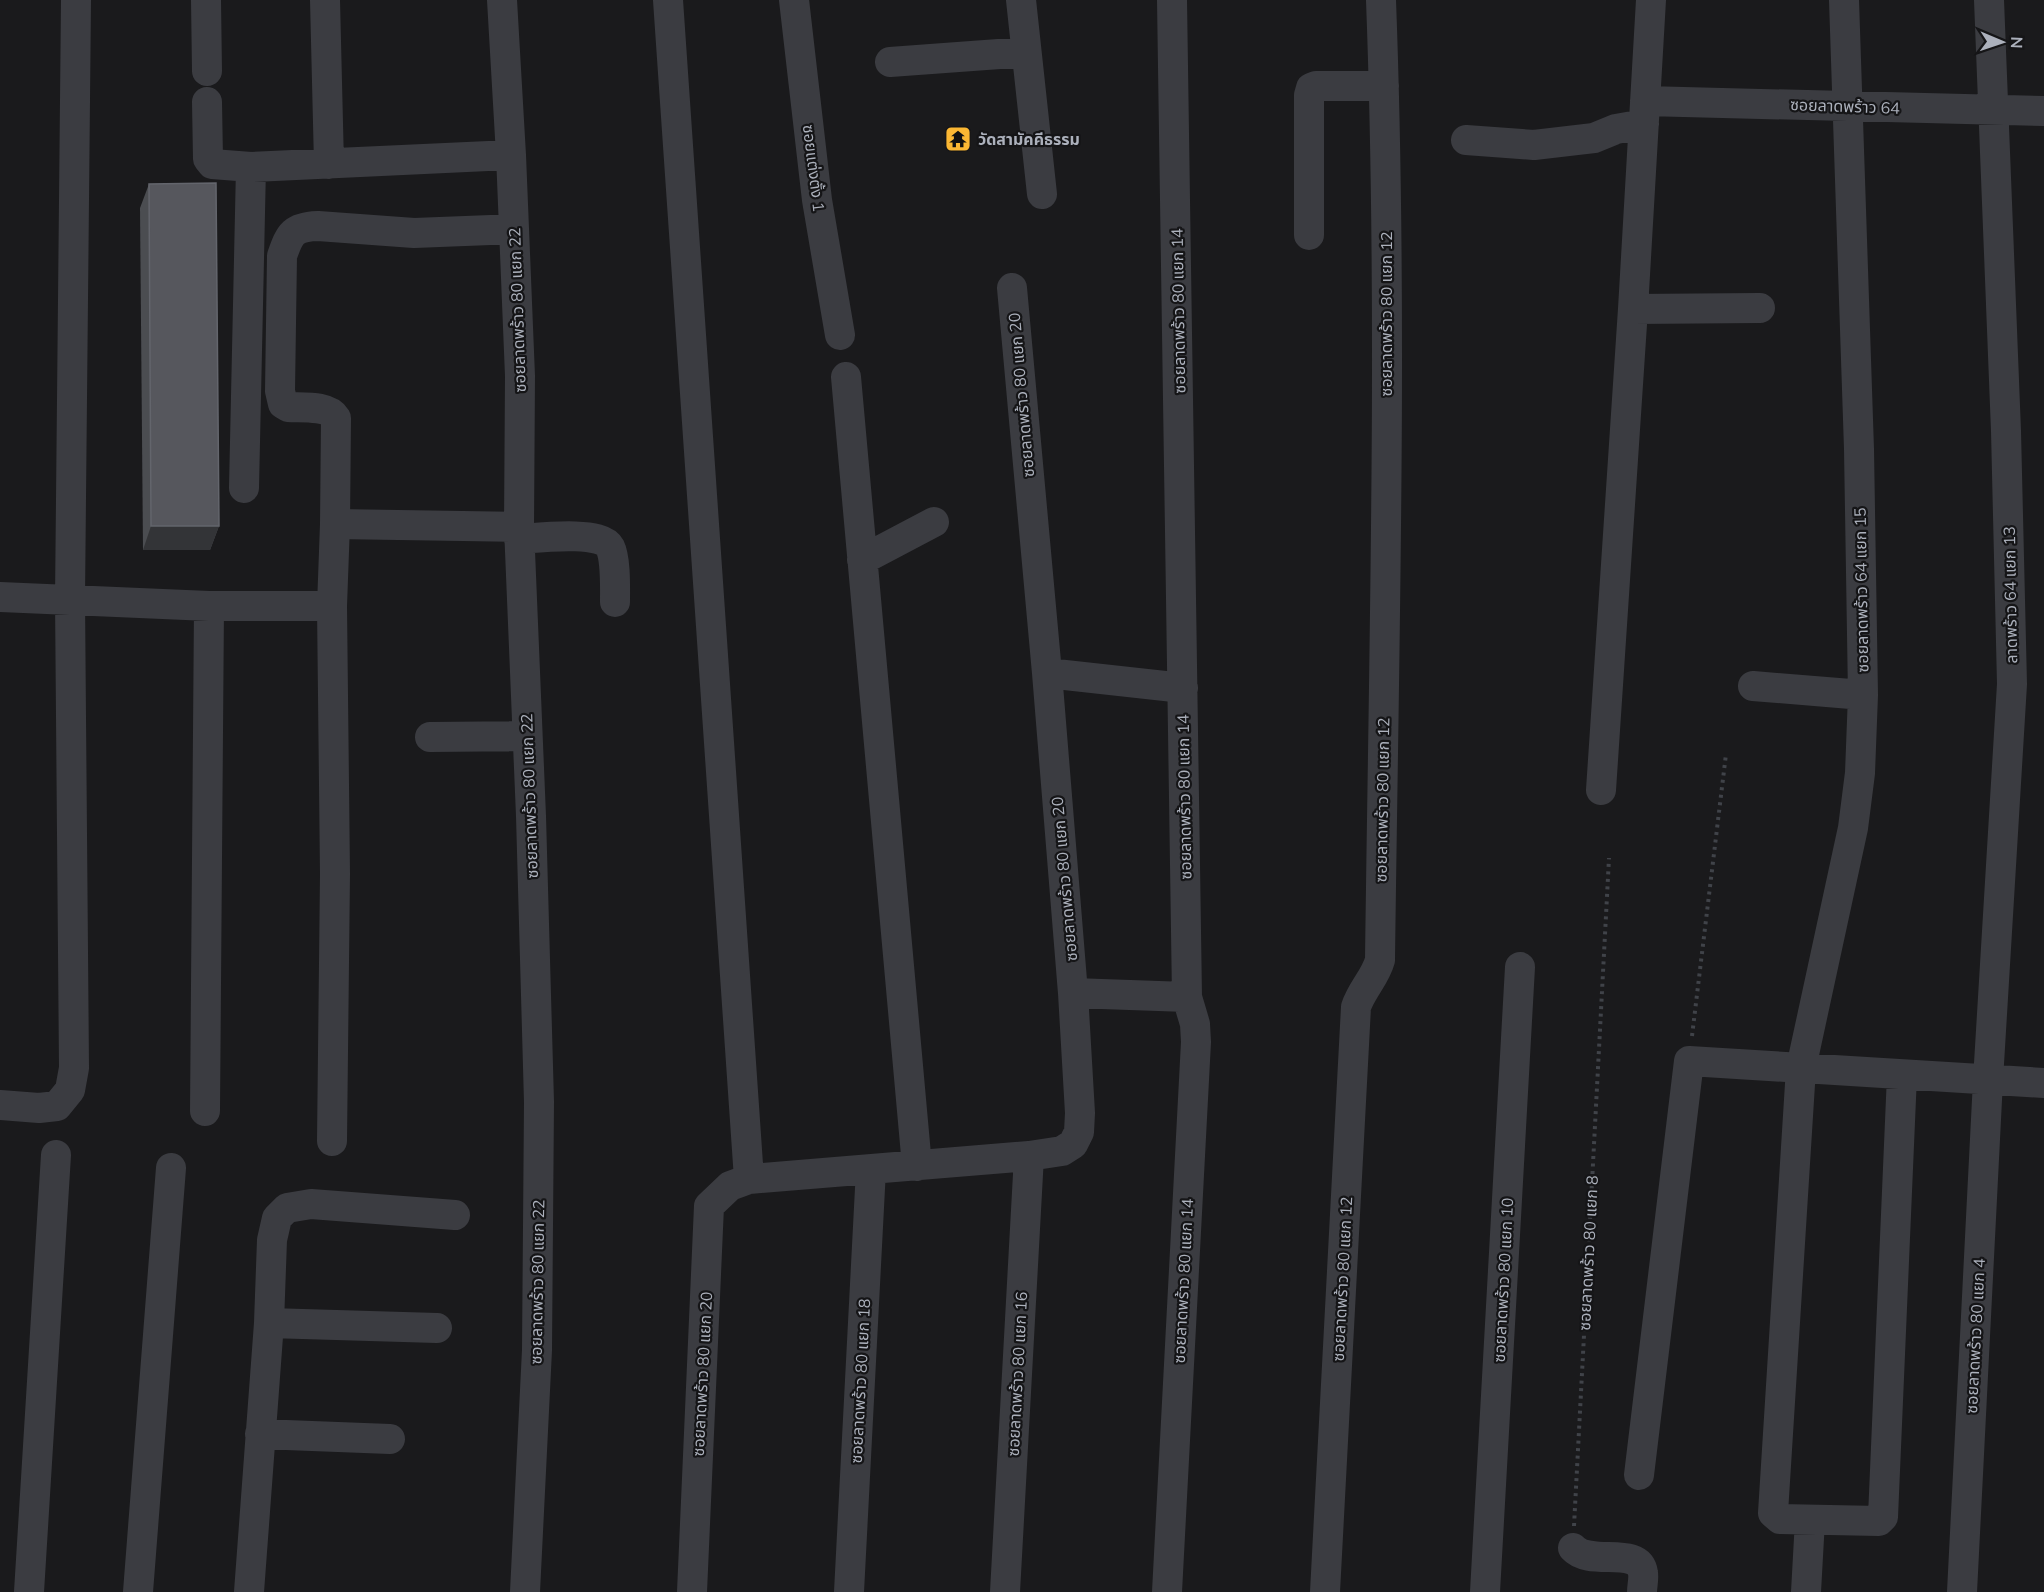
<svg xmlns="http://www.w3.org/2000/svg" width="2044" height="1592" font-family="Mulish,'Noto Sans Thai',sans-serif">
	<rect width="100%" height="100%" fill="#1a1a1c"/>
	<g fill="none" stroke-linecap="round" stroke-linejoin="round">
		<path stroke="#404349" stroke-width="4" stroke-dasharray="3 4.5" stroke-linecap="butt" d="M 1692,1036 L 1726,754
			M 1574,1526 L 1609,858"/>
		<path stroke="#3b3c41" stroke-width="30" d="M 206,0 L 207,71
			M 325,0 L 329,164
			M 502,0 L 511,155 L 520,376 L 519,527 L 531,816 L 539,1102 L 537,1350 L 525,1592
			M 668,0 L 749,1179
			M 794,0 L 817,200 L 840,335
			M 1021,0 L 1042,194
			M 1844,0 L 1859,449 L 1863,695 L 1860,773 L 1853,828 L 1801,1068 L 1773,1513 L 1780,1519 L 1879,1521 L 1883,1517 L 1902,1075
			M 890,62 L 1026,52
			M 1645,101 L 2044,111
			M 207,102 L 208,159 L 212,164 L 251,167 L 511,155
			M 1466,140 L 1534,145 L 1594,138 L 1616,129 L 1644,124
			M 1309,235 L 1309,95 L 1311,88 L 1316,86 L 1384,86
			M 1633,309 L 1760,308
			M 846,377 L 917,1166
			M 244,488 L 251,167
			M 335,524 L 336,418 C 328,405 302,408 288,407 L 283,404 L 280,391 L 282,256 C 290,233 293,227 318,226 L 414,233 L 514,229
			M 519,539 C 536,538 602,530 610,547 C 616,559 615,588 615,602
			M 862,560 L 934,522
			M 0,597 L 209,606 L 332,606
			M 1047,673 L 1183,688
			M 1753,686 L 1863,695
			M 430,737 L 527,736
			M 1601,790 L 1633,309 L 1651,0
			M 1073,993 L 1187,997
			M 0,1105 L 39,1108 L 57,1106 L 70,1090 L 74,1068 L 70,599 L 76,0
			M 205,1111 L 209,606
			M 332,1141 L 335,874 L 332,606 L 335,524 L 519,527
			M 269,1323 L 437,1328
			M 260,1434 L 390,1439
			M 1639,1475 L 1689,1061 L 2044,1083
			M 1573,1548 C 1590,1567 1639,1545 1643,1573 C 1644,1579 1642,1586 1642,1592
			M 29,1592 L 56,1155
			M 138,1592 L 171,1168
			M 249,1592 L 269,1323 L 272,1240 L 277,1218 L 287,1208 L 311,1204 L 455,1215
			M 692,1592 L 709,1206 L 730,1186 L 749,1179 L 1029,1156 L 1062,1151 L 1073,1144 L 1079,1132 L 1080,1113 L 1073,993 L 1047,673 L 1012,288
			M 849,1592 L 871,1169
			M 1005,1592 L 1029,1156
			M 1167,1592 L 1196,1042 L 1195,1024 L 1187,997 L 1172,0
			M 1325,1592 L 1356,1007 C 1362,989 1375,978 1380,960 C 1384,640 1393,320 1381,0
			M 1485,1592 L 1520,967
			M 1806,1592 L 1810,1520
			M 1962,1592 L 1988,1080 L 2012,684 L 2006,431 L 1989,0"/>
	</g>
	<path fill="#4b4d51" d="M 149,184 L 219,526 L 210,550 L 143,550 L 140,208 Z"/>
	<path fill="#333437" d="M 151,526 L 219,526 L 210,550 L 143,550 Z"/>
	<path fill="#56575d" stroke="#63656c" stroke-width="1.5" d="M 216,183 L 219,526 L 151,526 L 149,184 Z"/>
	<defs>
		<symbol id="temple-square" viewBox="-11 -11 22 22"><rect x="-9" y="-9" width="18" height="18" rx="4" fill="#fbb733" stroke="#151517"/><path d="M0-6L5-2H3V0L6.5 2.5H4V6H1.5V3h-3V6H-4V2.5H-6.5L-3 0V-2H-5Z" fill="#111"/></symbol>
	</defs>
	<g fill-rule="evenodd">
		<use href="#temple-square" x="943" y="124" width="30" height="30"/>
	</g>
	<g text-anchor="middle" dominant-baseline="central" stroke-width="4.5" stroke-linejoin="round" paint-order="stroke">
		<g font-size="16" fill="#acb1bc" stroke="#151517">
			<text transform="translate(1845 106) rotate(2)">ซอยลาดพร้าว 64</text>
			<text transform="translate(814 168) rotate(83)">ซอยแต่งตั้ง 1</text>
			<text transform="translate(517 310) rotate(-92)">ซอยลาดพร้าว 80 แยก 22</text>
			<text transform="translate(1178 311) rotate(-91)">ซอยลาดพร้าว 80 แยก 14</text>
			<text transform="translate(1386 314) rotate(-90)">ซอยลาดพร้าว 80 แยก 12</text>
			<text transform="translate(1021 395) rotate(-95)">ซอยลาดพร้าว 80 แยก 20</text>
			<text transform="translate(1861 590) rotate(-91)">ซอยลาดพร้าว 64 แยก 15</text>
			<text transform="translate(2010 595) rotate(-91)">ลาดพร้าว 64 แยก 13</text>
			<text transform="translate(529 796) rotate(-92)">ซอยลาดพร้าว 80 แยก 22</text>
			<text transform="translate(1184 797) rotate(-91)">ซอยลาดพร้าว 80 แยก 14</text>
			<text transform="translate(1382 800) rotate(-89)">ซอยลาดพร้าว 80 แยก 12</text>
			<text transform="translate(1064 879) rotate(-95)">ซอยลาดพร้าว 80 แยก 20</text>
			<text transform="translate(1588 1253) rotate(-87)">ซอยลาดพร้าว 80 แยก 8</text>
			<text transform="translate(1342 1279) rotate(-87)">ซอยลาดพร้าว 80 แยก 12</text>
			<text transform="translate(1503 1280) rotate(-87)">ซอยลาดพร้าว 80 แยก 10</text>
			<text transform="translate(1183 1281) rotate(-87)">ซอยลาดพร้าว 80 แยก 14</text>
			<text transform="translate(537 1282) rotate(-89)">ซอยลาดพร้าว 80 แยก 22</text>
			<text transform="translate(1975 1336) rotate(-87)">ซอยลาดพร้าว 80 แยก 4</text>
			<text transform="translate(702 1374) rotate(-87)">ซอยลาดพร้าว 80 แยก 20</text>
			<text transform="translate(1017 1374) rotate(-87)">ซอยลาดพร้าว 80 แยก 16</text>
			<text transform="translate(860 1381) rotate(-87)">ซอยลาดพร้าว 80 แยก 18</text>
		</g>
		<g font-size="16" font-weight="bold" fill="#acb1bc" stroke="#151517" text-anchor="start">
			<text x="978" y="139">วัดสามัคคีธรรม</text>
		</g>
	</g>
	<g transform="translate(2002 42) rotate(92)" stroke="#151517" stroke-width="4.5" paint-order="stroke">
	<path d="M0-4.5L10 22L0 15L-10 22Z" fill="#acb1bc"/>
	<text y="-9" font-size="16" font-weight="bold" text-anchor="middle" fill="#acb1bc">N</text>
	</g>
</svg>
